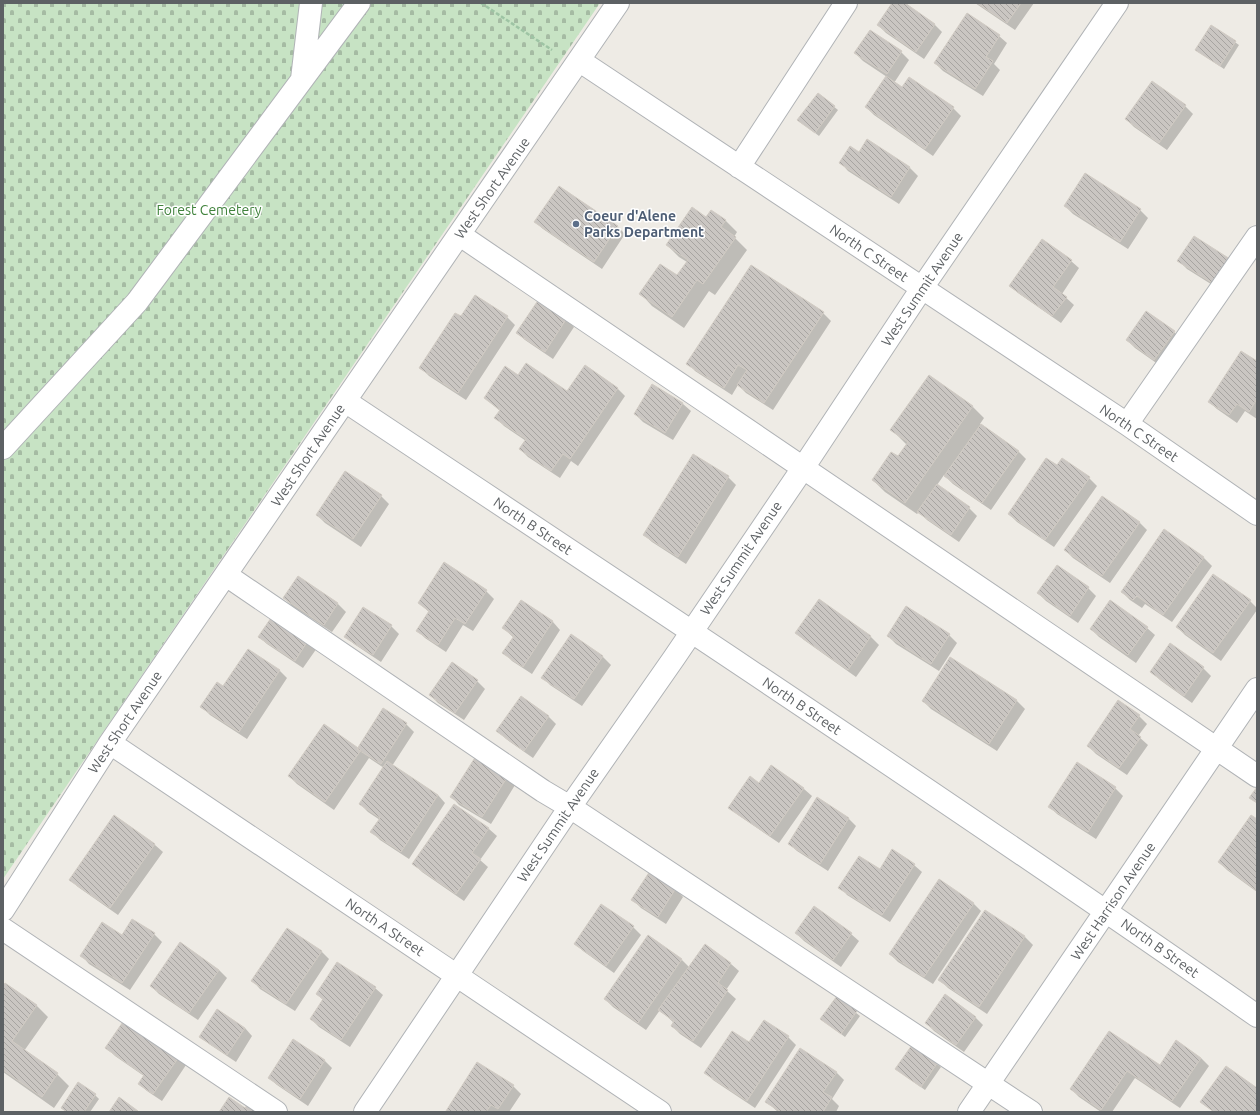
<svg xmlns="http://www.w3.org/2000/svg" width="1260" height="1115" font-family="Ubuntu,sans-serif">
	<defs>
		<pattern id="cemetery-stones" width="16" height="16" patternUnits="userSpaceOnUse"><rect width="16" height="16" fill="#c7e3c4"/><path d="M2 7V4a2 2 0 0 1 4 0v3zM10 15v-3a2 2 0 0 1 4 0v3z" fill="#a5bba3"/></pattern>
		<pattern id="building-back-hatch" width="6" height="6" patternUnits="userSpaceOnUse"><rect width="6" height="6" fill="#cac6c2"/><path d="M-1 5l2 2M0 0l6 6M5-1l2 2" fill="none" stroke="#a7a4a1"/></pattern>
	</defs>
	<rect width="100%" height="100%" fill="#eeebe5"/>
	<path fill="url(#cemetery-stones)" d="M 3,3 L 600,3 L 3,879 Z"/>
	<path fill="#0003" d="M 893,3 L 903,3 L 934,24 L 942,32 L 924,59 L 886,33 L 878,25 Z
		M 975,3 L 1034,3 L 1015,30 Z
		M 1212,26 L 1239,45 L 1224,69 L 1196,50 Z
		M 999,36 L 1007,43 L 994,64 L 1000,70 L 983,96 L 943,71 L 935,63 Z
		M 901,52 L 909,60 L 894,83 L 903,88 L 953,108 L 961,116 L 933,156 L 874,115 L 866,107 L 887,77 L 863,61 L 855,53 Z
		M 818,94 L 838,110 L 819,136 L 798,120 Z
		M 1185,106 L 1193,114 L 1167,150 L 1134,127 L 1126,119 Z
		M 867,140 L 910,168 L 918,176 L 899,204 L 848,171 L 841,163 L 859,153 Z
		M 1065,206 L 1140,210 L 1148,218 L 1128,249 L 1073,214 Z
		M 711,211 L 726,221 L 737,232 L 734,237 L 747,250 L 715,295 L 709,291 L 684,328 L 652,306 L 641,294 L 677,277 L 687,262 L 679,257 L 667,245 L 706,218 Z
		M 535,222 L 617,226 L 625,234 L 602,269 L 543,229 Z
		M 1071,261 L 1079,268 L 1062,294 L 1074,305 L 1061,323 L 1018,293 L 1010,286 Z
		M 1179,261 L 1237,268 L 1222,291 L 1187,269 Z
		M 751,266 L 823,313 L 831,321 L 773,410 L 746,393 L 738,385 L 732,395 L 695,371 L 688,363 Z
		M 475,296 L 507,317 L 515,325 L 466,400 L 429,376 L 421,368 L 461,318 Z
		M 566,319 L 574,327 L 553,359 L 525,340 L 517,333 Z
		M 1174,332 L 1182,340 L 1162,367 L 1135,348 L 1127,340 Z
		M 1257,362 L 1257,419 L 1245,411 L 1237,423 L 1217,409 L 1209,402 Z
		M 518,376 L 568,393 L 617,388 L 625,396 L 578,466 L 571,461 L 560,478 L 528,457 L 520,449 L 526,441 L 504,426 L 496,418 L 500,411 L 485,398 Z
		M 652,385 L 683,404 L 691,411 L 673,440 L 643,422 L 635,414 Z
		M 972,406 L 984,418 L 980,424 L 1018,451 L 1026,459 L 991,510 L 953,484 L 944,475 L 937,485 L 969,508 L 977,516 L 959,542 L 927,520 L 919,512 L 917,514 L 885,492 L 873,480 L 898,457 L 907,445 L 892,430 Z
		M 1057,467 L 1089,478 L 1097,486 L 1054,547 L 1017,522 L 1009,514 Z
		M 728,477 L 736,485 L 686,564 L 652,542 L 644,535 Z
		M 381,496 L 389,504 L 361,547 L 325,523 L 317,515 Z
		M 1139,522 L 1147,530 L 1110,583 L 1073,558 L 1065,550 Z
		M 1164,531 L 1204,558 L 1212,566 L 1172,622 L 1145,604 L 1142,608 L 1130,600 L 1122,592 Z
		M 444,564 L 486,591 L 494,599 L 473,631 L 463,625 L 446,652 L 425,638 L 417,630 L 429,612 L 419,603 Z
		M 1057,566 L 1088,588 L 1096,596 L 1078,623 L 1046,601 L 1038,593 Z
		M 298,578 L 338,604 L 346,612 L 332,632 L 292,606 L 284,598 Z
		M 819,601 L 871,637 L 879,645 L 856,677 L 804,640 L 796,633 Z
		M 1250,601 L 1257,608 L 1257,610 L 1221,661 L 1185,635 L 1177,627 Z
		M 521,602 L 553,622 L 560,630 L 532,674 L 512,661 L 504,653 L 514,638 L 503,628 Z
		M 273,616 L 317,648 L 303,668 L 267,644 L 259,637 Z
		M 391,626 L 399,634 L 381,662 L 354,644 L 346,637 Z
		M 1147,628 L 1155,635 L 1136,663 L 1099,637 L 1091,629 Z
		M 572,635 L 603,657 L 611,665 L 582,706 L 550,685 L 543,677 Z
		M 949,635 L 957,643 L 939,671 L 896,644 L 888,636 Z
		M 950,658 L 1017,701 L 1025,709 L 997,751 L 931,709 L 923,701 Z
		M 452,664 L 477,681 L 485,689 L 464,720 L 438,703 L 430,695 Z
		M 1203,668 L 1211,676 L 1192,703 L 1160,680 L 1152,672 Z
		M 279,670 L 287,678 L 247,739 L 210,715 L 202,707 L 224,687 Z
		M 1118,701 L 1139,716 L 1147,724 L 1138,736 L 1148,745 L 1127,775 L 1096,754 L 1088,746 Z
		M 548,716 L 556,724 L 533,758 L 506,739 L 498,731 Z
		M 406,724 L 414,732 L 392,766 L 438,795 L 445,803 L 409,859 L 380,840 L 372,832 L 380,820 L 368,812 L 360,804 L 384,768 L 369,758 L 334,810 L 297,784 L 289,776 L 358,749 Z
		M 476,757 L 515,785 L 491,824 L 459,805 L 452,797 Z
		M 1077,764 L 1115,788 L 1123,796 L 1096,839 L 1057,814 L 1049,806 Z
		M 772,767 L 804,789 L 812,796 L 779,843 L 738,815 L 730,808 L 760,784 Z
		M 454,805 L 489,829 L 497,836 L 480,860 L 488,867 L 464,901 L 422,872 L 414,864 Z
		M 114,817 L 155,845 L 163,852 L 118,915 L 78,887 L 70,880 Z
		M 848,818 L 856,826 L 828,871 L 797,851 L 789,844 Z
		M 1257,820 L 1257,892 L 1227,870 L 1219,862 Z
		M 914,865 L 922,872 L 890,922 L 847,895 L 840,887 L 880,871 Z
		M 676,889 L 683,897 L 666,924 L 641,908 L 633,900 Z
		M 973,903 L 981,911 L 933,984 L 898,962 L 890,954 Z
		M 985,911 L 1025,937 L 1033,945 L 987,1014 L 948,988 L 940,980 Z
		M 633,927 L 641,935 L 614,973 L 583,951 L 575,943 Z
		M 796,933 L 851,934 L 859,941 L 841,967 L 804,941 Z
		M 154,934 L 162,942 L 130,990 L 89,964 L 82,956 L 123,936 Z
		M 180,944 L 219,970 L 227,978 L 198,1020 L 159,994 L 151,986 Z
		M 705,946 L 731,964 L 739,971 L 726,990 L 736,999 L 701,1048 L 680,1034 L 672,1026 L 674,1023 L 660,1010 L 646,1030 L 613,1007 L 605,999 L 682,960 L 690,968 Z
		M 321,951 L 329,959 L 295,1011 L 260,989 L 253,981 Z
		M 3,987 L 36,1005 L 48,1017 L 24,1051 L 57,1074 L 69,1086 L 54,1108 L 3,1072 Z
		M 375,988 L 383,995 L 350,1047 L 319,1027 L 311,1019 L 323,1000 L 317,994 Z
		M 837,998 L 860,1016 L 845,1037 L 825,1022 Z
		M 975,1017 L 983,1025 L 964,1052 L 934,1031 L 926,1023 Z
		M 127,1018 L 188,1062 L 162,1101 L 147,1091 L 139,1084 L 144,1076 L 115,1056 L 107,1048 Z
		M 245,1028 L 252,1036 L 236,1062 L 209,1044 L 201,1037 Z
		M 1110,1032 L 1160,1066 L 1201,1058 L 1209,1066 L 1180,1108 L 1135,1078 L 1112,1112 L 1101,1112 L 1079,1097 L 1071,1089 Z
		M 788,1037 L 796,1045 L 755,1108 L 713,1080 L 706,1072 L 750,1044 Z
		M 912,1046 L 941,1067 L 925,1090 L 896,1069 Z
		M 324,1060 L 332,1068 L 308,1106 L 277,1085 L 269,1078 Z
		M 836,1072 L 844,1080 L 832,1099 L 839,1106 L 836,1112 L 778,1112 L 767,1102 Z
		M 513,1086 L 521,1094 L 509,1112 L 449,1112 Z
		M 95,1095 L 99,1099 L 90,1112 L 66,1112 L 62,1108 Z"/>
	<path fill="url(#building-back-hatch)" stroke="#d2ccc4" d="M 892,3 L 905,3 L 935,24 L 916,52 L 877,25 Z
		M 977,3 L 1021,3 L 1007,23 Z
		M 967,13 L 1000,35 L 986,57 L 993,61 L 975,89 L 934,63 Z
		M 1211,25 L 1236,41 L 1220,66 L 1195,50 Z
		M 870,30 L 902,51 L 887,74 L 854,53 Z
		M 886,76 L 902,87 L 909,77 L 954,107 L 925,149 L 865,107 Z
		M 1152,81 L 1186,105 L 1159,143 L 1125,119 Z
		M 818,93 L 835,106 L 815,133 L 797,120 Z
		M 867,139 L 910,167 L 891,197 L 839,163 L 850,146 L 859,152 Z
		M 1085,173 L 1141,209 L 1120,242 L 1064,206 Z
		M 559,186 L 618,226 L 594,262 L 534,222 Z
		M 692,207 L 706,217 L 711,210 L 726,220 L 721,227 L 736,237 L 703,284 L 697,280 L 672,317 L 639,294 L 660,264 L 677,275 L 688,260 L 666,245 Z
		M 1194,236 L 1230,259 L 1214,284 L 1177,261 Z
		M 1042,239 L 1072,260 L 1053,287 L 1067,297 L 1052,316 L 1009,286 Z
		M 751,265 L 824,312 L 764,403 L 737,385 L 747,370 L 738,365 L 724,388 L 686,364 Z
		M 475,295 L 508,316 L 458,393 L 419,368 L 455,313 L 461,316 Z
		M 539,299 L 567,318 L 545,352 L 516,333 Z
		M 1146,311 L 1175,331 L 1154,360 L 1126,340 Z
		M 1241,351 L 1257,361 L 1257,399 L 1249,412 L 1237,404 L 1229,415 L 1208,402 Z
		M 526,363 L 567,391 L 585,365 L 618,388 L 570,459 L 563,454 L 551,471 L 519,449 L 526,439 L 494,418 L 500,410 L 484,398 L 505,366 L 518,375 Z
		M 929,375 L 973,406 L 905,503 L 872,480 L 891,452 L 898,456 L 908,442 L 890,430 Z
		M 652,384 L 683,403 L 665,433 L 634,414 Z
		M 981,424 L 1019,451 L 982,503 L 944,476 Z
		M 693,454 L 729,476 L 678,557 L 643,535 Z
		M 1046,458 L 1057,465 L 1062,458 L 1090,477 L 1045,540 L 1008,514 Z
		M 345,471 L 382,495 L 353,539 L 316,515 Z
		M 937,484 L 970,507 L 951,535 L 917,512 Z
		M 1102,496 L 1140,522 L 1102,576 L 1064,550 Z
		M 1164,529 L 1204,557 L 1163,615 L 1137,596 L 1133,600 L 1121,592 Z
		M 444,562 L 487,590 L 465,624 L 455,618 L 438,645 L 416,631 L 429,611 L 418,603 Z
		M 1057,565 L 1089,587 L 1070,616 L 1037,593 Z
		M 1213,574 L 1251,600 L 1213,653 L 1176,627 Z
		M 298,576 L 338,603 L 324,625 L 283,598 Z
		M 819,599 L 871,636 L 848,670 L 795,633 Z
		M 521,600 L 553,621 L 523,667 L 502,653 L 514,636 L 502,628 Z
		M 1110,600 L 1148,627 L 1128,655 L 1090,629 Z
		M 906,606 L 950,634 L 931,664 L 887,636 Z
		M 363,607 L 392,625 L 373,655 L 344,637 Z
		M 273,615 L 309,639 L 295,661 L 258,637 Z
		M 571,634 L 603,656 L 574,699 L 541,678 Z
		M 1170,643 L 1204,667 L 1184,696 L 1150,672 Z
		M 248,649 L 280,670 L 239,732 L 200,707 L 217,682 L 223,686 Z
		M 950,657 L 1017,700 L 989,744 L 922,701 Z
		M 452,662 L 478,680 L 455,713 L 429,695 Z
		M 521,696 L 549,716 L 524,751 L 496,731 Z
		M 1118,700 L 1140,715 L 1130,729 L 1141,737 L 1119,768 L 1087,746 Z
		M 383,708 L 407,723 L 381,764 L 357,749 Z
		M 324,724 L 361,750 L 325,802 L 288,776 Z
		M 476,756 L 508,776 L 482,817 L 450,797 Z
		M 387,761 L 438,795 L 401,852 L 370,832 L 380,818 L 359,804 Z
		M 1077,762 L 1116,787 L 1088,832 L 1048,807 Z
		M 771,765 L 804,788 L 770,836 L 728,808 L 750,776 L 759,783 Z
		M 1257,787 L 1257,803 L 1249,798 Z
		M 817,797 L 849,818 L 820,864 L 788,844 Z
		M 454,804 L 489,828 L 472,853 L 481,859 L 456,894 L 412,864 Z
		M 114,815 L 155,844 L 110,908 L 69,880 Z
		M 1251,815 L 1257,819 L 1257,891 L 1218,862 Z
		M 892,849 L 915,864 L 882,915 L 838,888 L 859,856 L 880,869 Z
		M 650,871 L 676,888 L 658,917 L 631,900 Z
		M 939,879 L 974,903 L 924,977 L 889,954 Z
		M 601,904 L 634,926 L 606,966 L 574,944 Z
		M 814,906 L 852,933 L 833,960 L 795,933 Z
		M 985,910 L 1025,936 L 979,1007 L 938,980 Z
		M 132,919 L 155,933 L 122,983 L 80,956 L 102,922 L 122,935 Z
		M 287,928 L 322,951 L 286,1004 L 251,981 Z
		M 648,935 L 682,959 L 638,1023 L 604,999 Z
		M 180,942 L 219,970 L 189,1013 L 150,986 Z
		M 705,944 L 731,963 L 718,983 L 728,990 L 693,1041 L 671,1026 L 674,1021 L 658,1010 Z
		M 337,962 L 376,987 L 341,1040 L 310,1019 L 323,999 L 316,994 Z
		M 5,983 L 37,1005 L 12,1041 L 58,1073 L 42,1097 L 3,1070 L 3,985 Z
		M 945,994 L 976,1017 L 956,1045 L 925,1023 Z
		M 837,996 L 857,1011 L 841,1034 L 820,1019 Z
		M 217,1009 L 245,1028 L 227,1055 L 199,1037 Z
		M 127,1016 L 181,1054 L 153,1094 L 138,1084 L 144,1075 L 105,1048 Z
		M 764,1020 L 789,1036 L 747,1101 L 704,1073 L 732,1031 L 749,1042 Z
		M 1109,1031 L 1160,1065 L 1176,1040 L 1201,1058 L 1172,1101 L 1127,1071 L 1101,1110 L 1070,1089 Z
		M 293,1039 L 325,1060 L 300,1099 L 268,1078 Z
		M 912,1045 L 938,1062 L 921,1087 L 895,1069 Z
		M 800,1048 L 837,1072 L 823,1092 L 832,1097 L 823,1112 L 781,1112 L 765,1102 Z
		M 477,1062 L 514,1085 L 498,1109 L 491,1105 L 486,1112 L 448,1112 L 446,1111 Z
		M 1226,1066 L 1257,1088 L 1257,1112 L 1214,1112 L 1200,1102 Z
		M 78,1082 L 96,1094 L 84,1112 L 67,1112 L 61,1108 Z
		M 119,1097 L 138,1111 L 138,1112 L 109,1112 Z
		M 229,1097 L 245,1108 L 250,1101 L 266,1112 L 219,1112 Z"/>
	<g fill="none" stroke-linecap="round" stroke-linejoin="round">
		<defs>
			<path id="minor" d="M 580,61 L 1127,424 L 1257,514
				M 302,79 L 311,3
				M 739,167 L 846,3
				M 460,235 L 1257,776
				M 345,401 C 650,604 956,806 1257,1016
				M 1127,424 L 1257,237
				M 3,448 L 137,302 L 359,3
				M 226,575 L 543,791 L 570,807 L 1031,1112
				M 110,743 L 660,1112
				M 3,910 L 110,743 L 618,3
				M 3,929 L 276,1112
				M 365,1112 L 570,807 L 674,658 L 803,468 L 922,288 L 1117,3
				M 969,1112 L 1257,689"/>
		</defs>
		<use href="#minor" stroke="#b0b3b6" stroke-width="24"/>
		<path stroke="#9ec4a4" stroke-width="2.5" stroke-dasharray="4 2" stroke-linecap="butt" d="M 481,3 L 552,50"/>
		<use href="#minor" stroke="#fff" stroke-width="22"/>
	</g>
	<circle fill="#5c6f8a" stroke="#fff" stroke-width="1.5" cx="576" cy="224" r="4"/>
	<g text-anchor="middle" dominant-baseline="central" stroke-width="3" stroke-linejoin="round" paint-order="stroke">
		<g font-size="14" fill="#5d6164" stroke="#fff">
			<text transform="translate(492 188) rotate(-55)">West Short Avenue</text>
			<text transform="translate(869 253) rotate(34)">North C Street</text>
			<text transform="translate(922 289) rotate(-56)">West Summit Avenue</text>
			<text transform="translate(1139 433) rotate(34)">North C Street</text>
			<text transform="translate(308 455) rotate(-56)">West Short Avenue</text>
			<text transform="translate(533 526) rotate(34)">North B Street</text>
			<text transform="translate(741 558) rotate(-56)">West Summit Avenue</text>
			<text transform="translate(802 706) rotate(34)">North B Street</text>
			<text transform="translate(125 722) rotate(-56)">West Short Avenue</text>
			<text transform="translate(558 825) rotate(-56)">West Summit Avenue</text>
			<text transform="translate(1113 901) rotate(-56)">West Harrison Avenue</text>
			<text transform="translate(385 927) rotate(34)">North A Street</text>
			<text transform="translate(1160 948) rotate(35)">North B Street</text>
		</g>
		<g font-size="14" fill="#41833d" stroke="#fff">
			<text x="209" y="210">Forest Cemetery</text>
		</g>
		<g font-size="14" font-weight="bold" fill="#4e5e75" stroke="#fff" text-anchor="start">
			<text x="584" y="216">Coeur d'Alene<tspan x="584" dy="16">Parks Department</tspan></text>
		</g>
	</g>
	<rect width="1260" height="1115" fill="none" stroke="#5d6164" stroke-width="8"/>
</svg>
